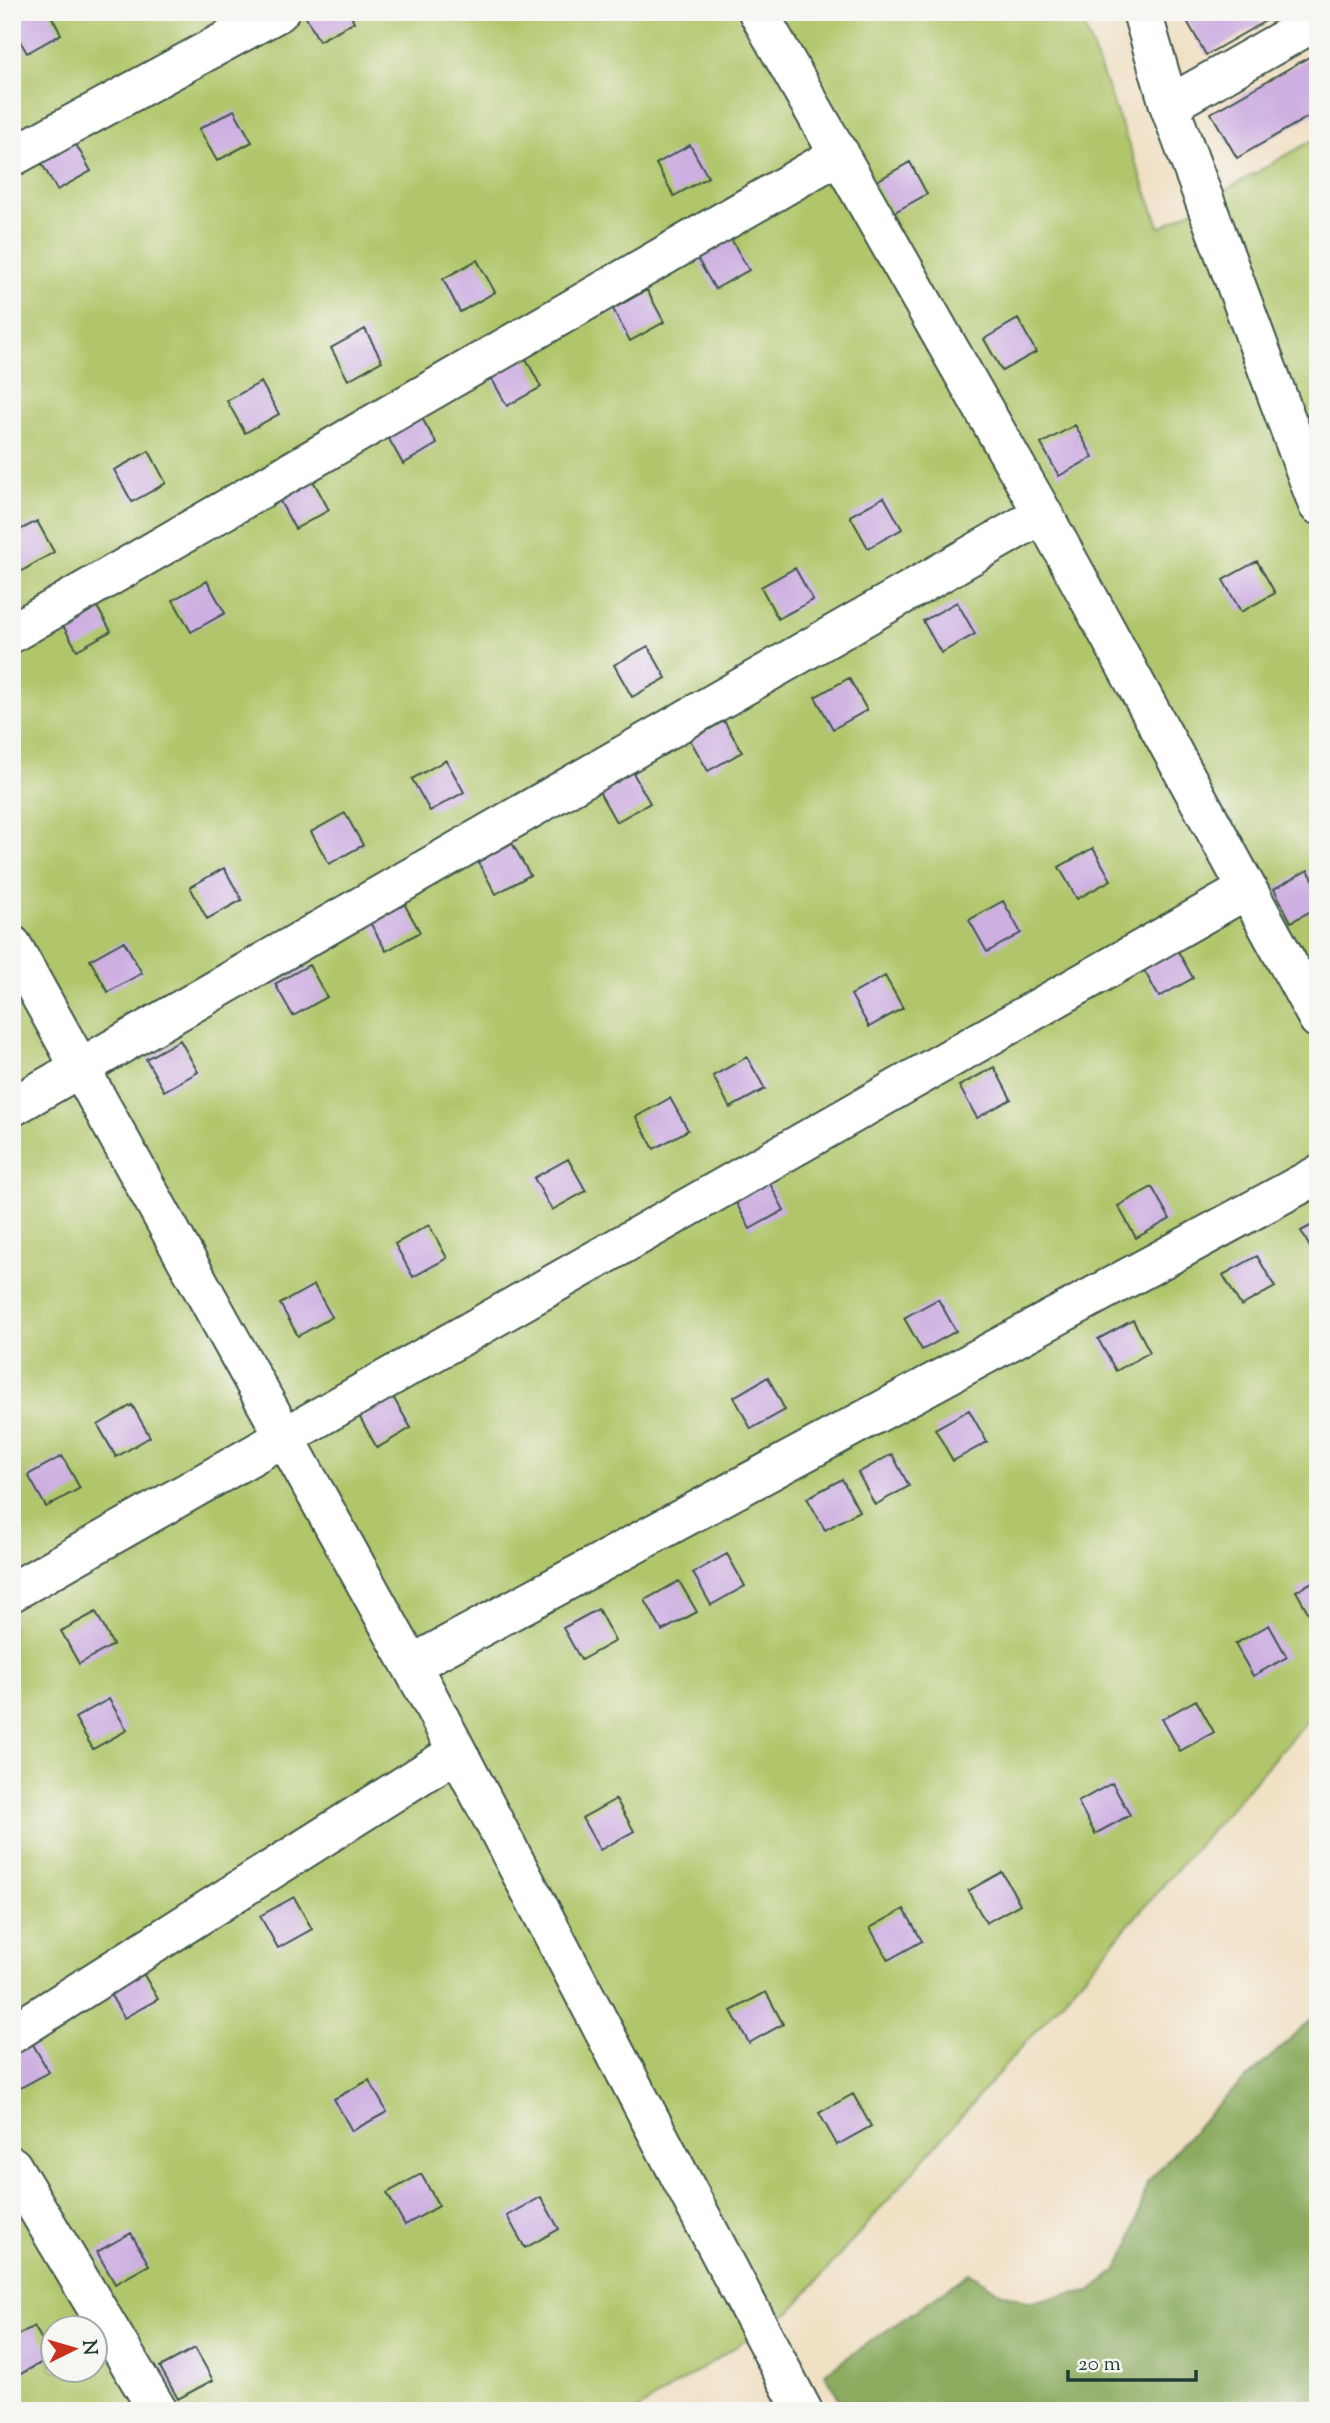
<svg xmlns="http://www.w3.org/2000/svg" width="1330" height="2423" font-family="'Sorts Mill Goudy',serif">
	<rect width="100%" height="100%" fill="#f6f6f2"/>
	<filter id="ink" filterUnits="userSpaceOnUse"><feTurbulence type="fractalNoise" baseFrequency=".0143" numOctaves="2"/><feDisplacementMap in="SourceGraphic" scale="14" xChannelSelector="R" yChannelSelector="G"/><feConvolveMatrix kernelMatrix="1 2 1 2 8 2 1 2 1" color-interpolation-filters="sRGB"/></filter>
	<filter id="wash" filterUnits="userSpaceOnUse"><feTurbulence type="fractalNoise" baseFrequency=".00686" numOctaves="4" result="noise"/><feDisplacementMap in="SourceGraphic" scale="28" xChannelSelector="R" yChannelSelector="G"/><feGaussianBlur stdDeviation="1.57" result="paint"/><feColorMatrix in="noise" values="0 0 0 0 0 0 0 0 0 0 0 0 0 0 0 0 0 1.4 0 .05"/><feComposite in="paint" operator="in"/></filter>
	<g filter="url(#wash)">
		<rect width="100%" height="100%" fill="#f0e0c4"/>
		<path fill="#b1c66a" stroke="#68824f" stroke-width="2" fill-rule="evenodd" d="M 12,12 L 1079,12 L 1160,228 L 1318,137 L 1318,1708 L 791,2311 L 636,2411 L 12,2411 ZM 52,2328 L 94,2328 L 94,2370 L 52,2370 Z"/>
		<path fill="#8cab5e" stroke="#567449" stroke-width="2" d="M 1318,2014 L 1318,2411 L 846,2411 L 825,2373 L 970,2273 L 998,2291 L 1027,2302 L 1090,2291 L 1116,2271 L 1131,2243 L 1147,2183 L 1212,2110 Z"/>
		<g id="blocks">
			<path fill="#cdafe1" d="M 26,12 L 49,12 L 61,34 L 27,53 L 12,27 L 12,20 Z
				M 303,12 L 349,12 L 354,22 L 319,41 Z
				M 1182,12 L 1281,12 L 1206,55 Z
				M 1318,52 L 1318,111 L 1237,158 L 1211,113 Z
				M 234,110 L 252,142 L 217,161 L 199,129 Z
				M 73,139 L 91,171 L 57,190 L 39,159 Z
				M 690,145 L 708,177 L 674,196 L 656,164 Z
				M 910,162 L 927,194 L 893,213 L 875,182 Z
				M 731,239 L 749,270 L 715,289 L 697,258 Z
				M 477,260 L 495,292 L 460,312 L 443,279 Z
				M 647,290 L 664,322 L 630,341 L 613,309 Z
				M 1018,319 L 1036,352 L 1002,371 L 984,339 Z
				M 365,329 L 382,361 L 348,380 L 331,348 Z
				M 524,355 L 541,387 L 507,406 L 489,374 Z
				M 261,382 L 279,414 L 245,433 L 227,401 Z
				M 419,413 L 437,444 L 403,464 L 385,432 Z
				M 1075,425 L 1093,457 L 1059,476 L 1041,444 Z
				M 149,451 L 166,483 L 132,502 L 114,470 Z
				M 311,477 L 329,510 L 295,529 L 277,496 Z
				M 884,497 L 902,529 L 868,548 L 850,516 Z
				M 37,521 L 54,552 L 20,572 L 12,557 L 12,534 Z
				M 1257,561 L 1275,593 L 1241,612 L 1223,580 Z
				M 795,568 L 813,600 L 778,619 L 761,587 Z
				M 207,581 L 225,613 L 191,632 L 173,600 Z
				M 93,600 L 111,631 L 77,650 L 59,619 Z
				M 957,602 L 975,634 L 941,653 L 923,621 Z
				M 648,646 L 666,678 L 632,697 L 614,665 Z
				M 849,678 L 867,710 L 833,729 L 815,697 Z
				M 724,721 L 742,752 L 708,771 L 690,740 Z
				M 446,760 L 464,792 L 430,811 L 412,779 Z
				M 632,771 L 650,803 L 616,822 L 598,790 Z
				M 345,813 L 363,845 L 329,864 L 311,832 Z
				M 512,843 L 530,875 L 496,894 L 478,862 Z
				M 1093,848 L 1111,880 L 1077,899 L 1059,867 Z
				M 224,868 L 242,900 L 207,919 L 190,887 Z
				M 1308,870 L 1318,888 L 1318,907 L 1291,922 L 1274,889 Z
				M 402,900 L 420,932 L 386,951 L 368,919 Z
				M 1003,901 L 1021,933 L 987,952 L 969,920 Z
				M 124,941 L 142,973 L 108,992 L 90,960 Z
				M 1175,946 L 1193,978 L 1159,997 L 1141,965 Z
				M 309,965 L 327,997 L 293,1016 L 275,984 Z
				M 885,976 L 903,1008 L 869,1027 L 851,995 Z
				M 180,1040 L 198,1072 L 164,1091 L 146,1059 Z
				M 747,1057 L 765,1089 L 730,1108 L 713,1076 Z
				M 994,1067 L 1011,1099 L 977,1118 L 959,1086 Z
				M 670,1098 L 688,1130 L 654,1149 L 636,1117 Z
				M 568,1159 L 586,1191 L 552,1210 L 534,1178 Z
				M 767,1178 L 784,1210 L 750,1229 L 733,1197 Z
				M 1152,1187 L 1170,1219 L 1136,1238 L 1118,1206 Z
				M 1318,1222 L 1318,1262 L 1301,1231 Z
				M 429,1225 L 447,1258 L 413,1277 L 395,1244 Z
				M 1257,1256 L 1275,1287 L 1241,1306 L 1223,1275 Z
				M 314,1285 L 332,1317 L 298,1336 L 280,1304 Z
				M 938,1299 L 956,1331 L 922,1350 L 904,1318 Z
				M 1133,1320 L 1150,1352 L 1116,1371 L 1098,1339 Z
				M 768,1377 L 785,1410 L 751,1429 L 734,1397 Z
				M 393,1397 L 411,1428 L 377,1448 L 359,1416 Z
				M 132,1405 L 150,1437 L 116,1457 L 98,1425 Z
				M 969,1410 L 987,1442 L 953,1461 L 935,1429 Z
				M 892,1454 L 909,1486 L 875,1505 L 858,1473 Z
				M 62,1456 L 80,1488 L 46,1507 L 28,1475 Z
				M 842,1479 L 859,1511 L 825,1530 L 807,1498 Z
				M 727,1554 L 745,1586 L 711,1605 L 693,1573 Z
				M 1318,1579 L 1318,1621 L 1314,1623 L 1296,1591 Z
				M 679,1581 L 697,1612 L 662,1631 L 645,1600 Z
				M 598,1609 L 615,1641 L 581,1660 L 563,1628 Z
				M 96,1612 L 113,1645 L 79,1664 L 61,1631 Z
				M 1269,1625 L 1287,1657 L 1253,1676 L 1235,1644 Z
				M 109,1699 L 127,1730 L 93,1749 L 75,1718 Z
				M 1196,1700 L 1214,1732 L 1180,1751 L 1162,1719 Z
				M 1112,1783 L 1130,1815 L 1095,1834 L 1078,1802 Z
				M 616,1799 L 634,1831 L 600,1850 L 582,1818 Z
				M 1002,1872 L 1020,1904 L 986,1923 L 968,1891 Z
				M 294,1897 L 312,1929 L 278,1948 L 260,1916 Z
				M 904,1909 L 922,1941 L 888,1960 L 870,1928 Z
				M 140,1968 L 158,1999 L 124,2018 L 106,1987 Z
				M 766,1992 L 783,2024 L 749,2043 L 731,2011 Z
				M 31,2041 L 49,2072 L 15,2091 L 12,2086 L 12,2051 Z
				M 369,2080 L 387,2112 L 352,2131 L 334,2099 Z
				M 853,2094 L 871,2126 L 837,2145 L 819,2113 Z
				M 421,2174 L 439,2206 L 405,2225 L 387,2193 Z
				M 541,2197 L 559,2229 L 525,2248 L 507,2216 Z
				M 131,2233 L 149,2265 L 115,2284 L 97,2252 Z
				M 34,2326 L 52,2357 L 17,2376 L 12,2367 L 12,2338 Z
				M 195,2348 L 213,2380 L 178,2399 L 160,2367 Z"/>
		</g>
	</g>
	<g filter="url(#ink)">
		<use href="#blocks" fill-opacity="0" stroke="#3e554a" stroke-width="2"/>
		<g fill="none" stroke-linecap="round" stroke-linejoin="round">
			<defs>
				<path id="minor" d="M 758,12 L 1043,514 L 1318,1019
					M 1142,12 L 1169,105 L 1318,505
					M 1169,105 L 1318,20
					M 12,157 L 279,12
					M 12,633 L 840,154
					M 12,945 L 427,1694 L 803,2411
					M 12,1107 L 1043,514
					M 12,1592 L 1246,890
					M 411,1665 L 1318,1175
					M 12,2034 L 457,1752
					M 12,2166 L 158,2411"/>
			</defs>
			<use href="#minor" stroke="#3e554a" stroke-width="42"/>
			<use href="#minor" stroke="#fff" stroke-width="38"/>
		</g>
	</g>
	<rect width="1330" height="2423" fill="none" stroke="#f6f6f2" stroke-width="42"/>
	<g transform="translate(74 2349) rotate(85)"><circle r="33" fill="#f6f6f2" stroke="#a0aca6" stroke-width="2"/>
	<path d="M0-5L12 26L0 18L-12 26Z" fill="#c8321e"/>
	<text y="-10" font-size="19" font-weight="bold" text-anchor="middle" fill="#1f3d34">N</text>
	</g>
	<path d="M1068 2370v10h128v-10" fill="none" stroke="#1f3d34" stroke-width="3.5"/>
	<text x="1078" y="2370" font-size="21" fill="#1f3d34" stroke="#f6f6f2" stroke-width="5" paint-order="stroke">20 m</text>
</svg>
